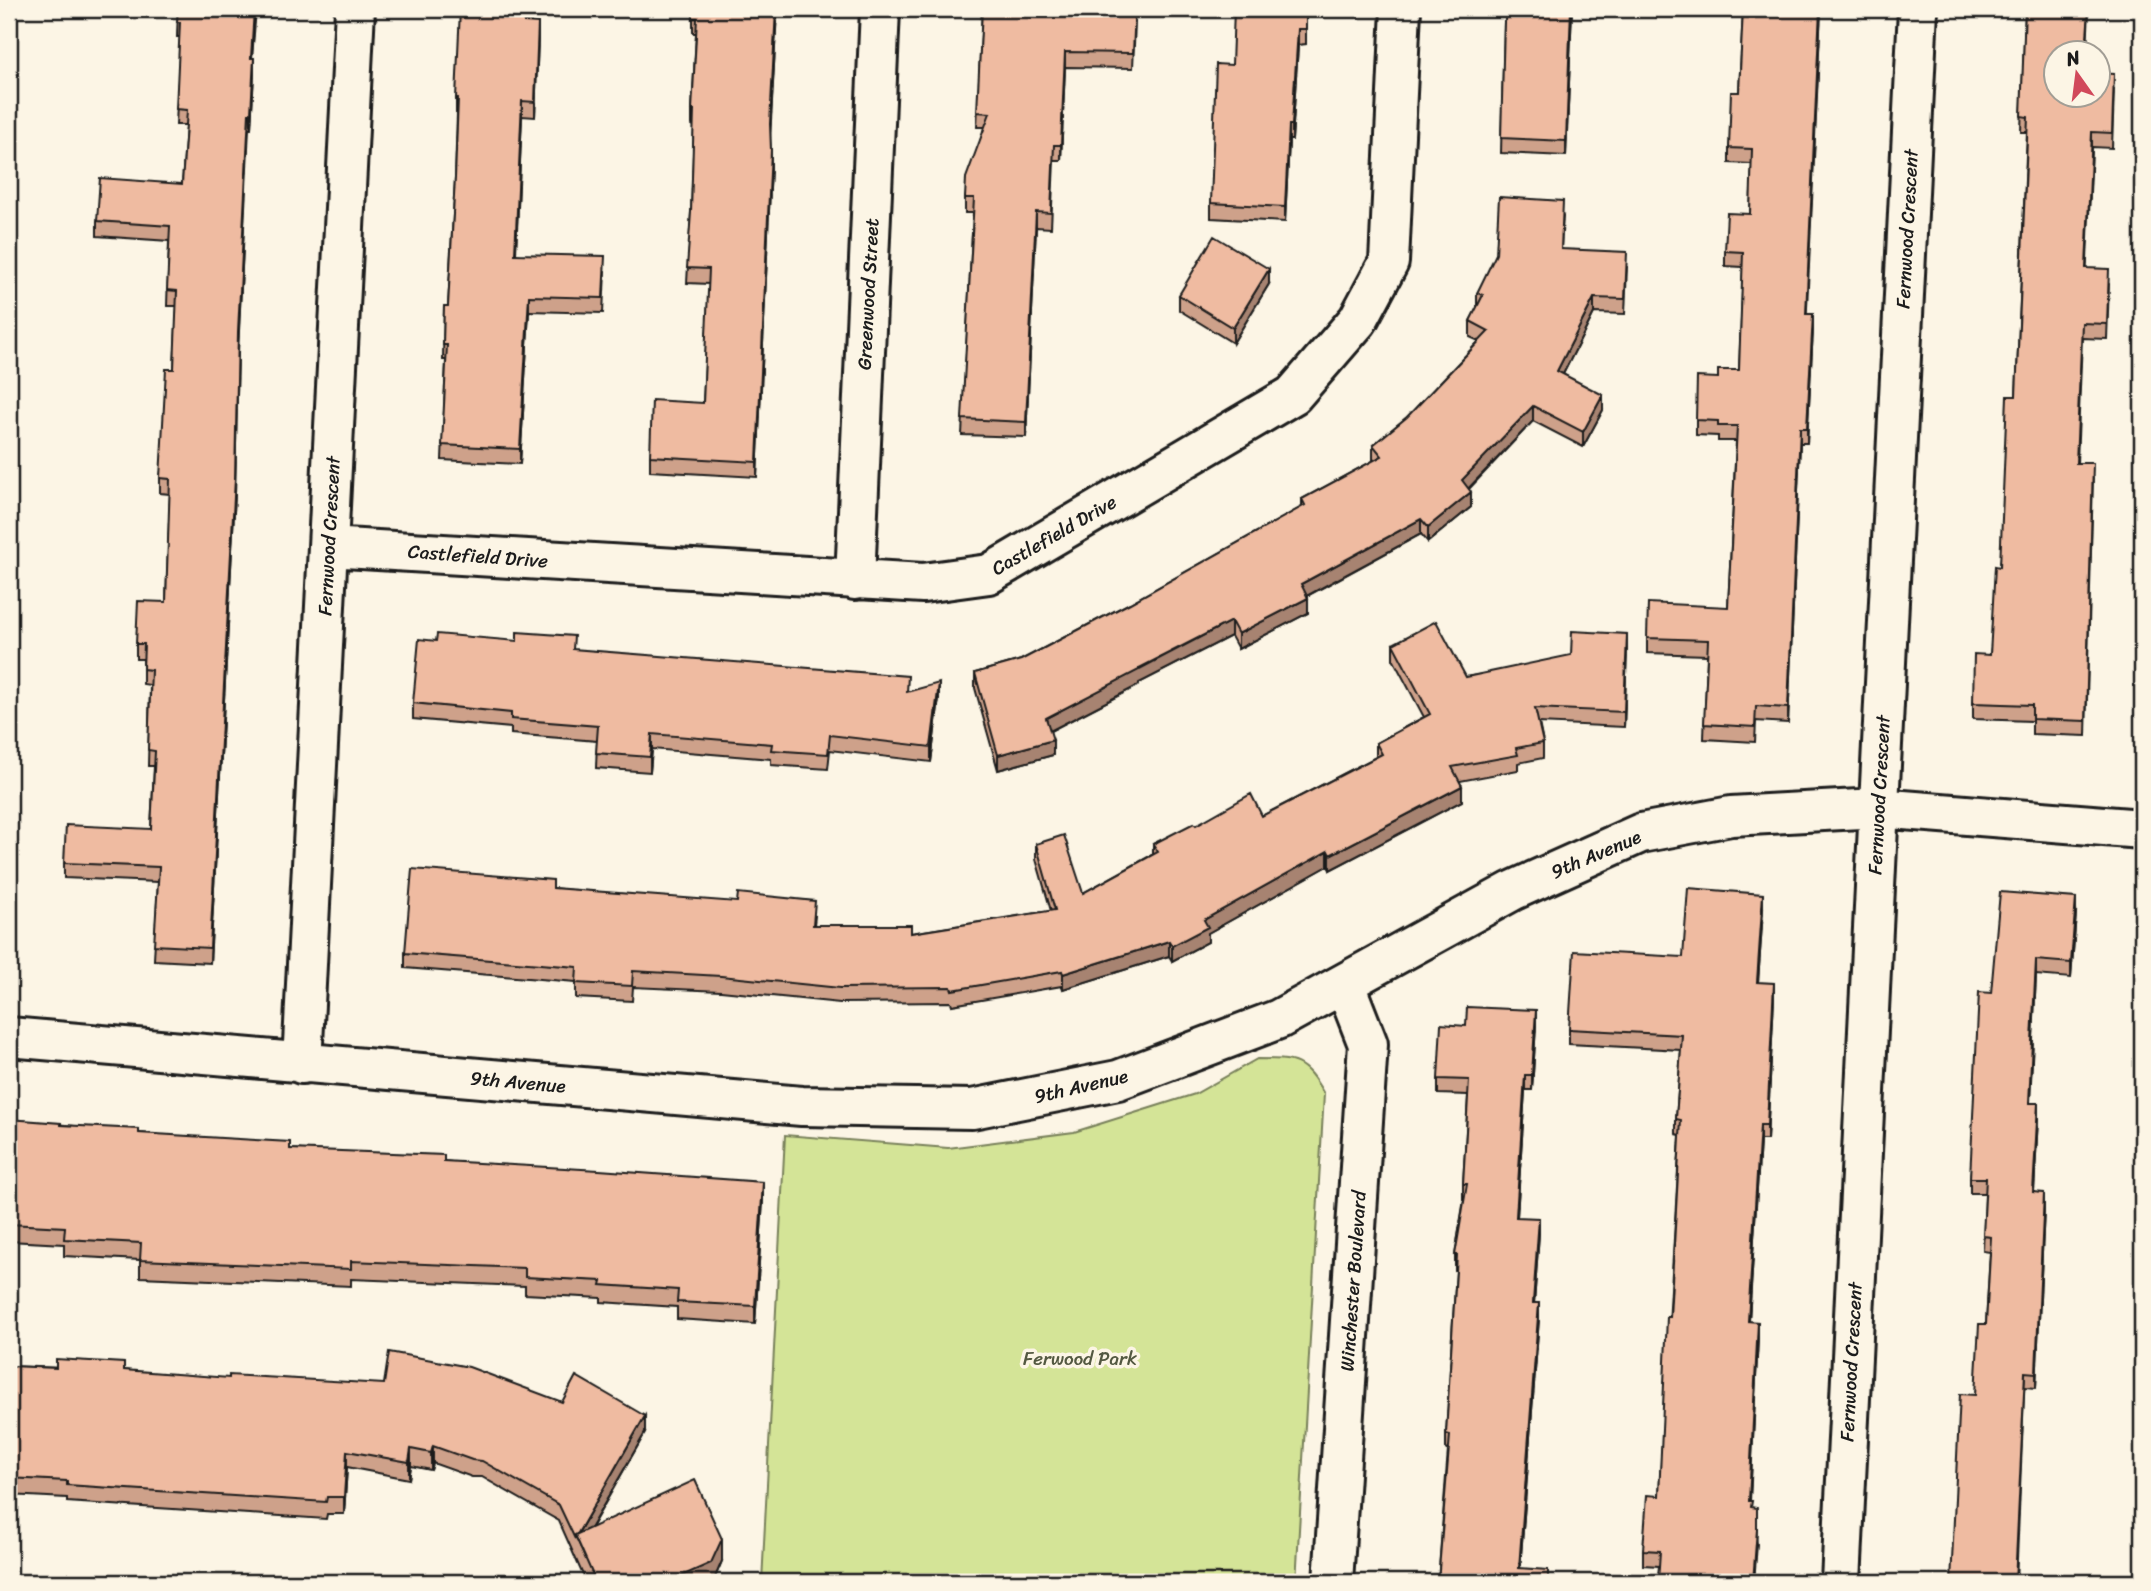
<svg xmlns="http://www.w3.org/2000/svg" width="2151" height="1591" font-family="Sriracha,sans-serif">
	<rect width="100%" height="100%" fill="#fcf5e5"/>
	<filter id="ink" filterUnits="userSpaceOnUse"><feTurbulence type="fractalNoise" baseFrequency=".0143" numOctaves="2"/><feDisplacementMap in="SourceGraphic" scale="14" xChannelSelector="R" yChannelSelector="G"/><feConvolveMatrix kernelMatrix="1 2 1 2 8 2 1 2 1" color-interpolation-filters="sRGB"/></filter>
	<g filter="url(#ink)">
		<path fill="#d4e497" stroke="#78805a" stroke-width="2" d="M 1257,1059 C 1296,1059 1304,1059 1324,1094 L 1296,1582 L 762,1582 L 785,1135 L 948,1148 L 1074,1132 L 1195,1094 Z"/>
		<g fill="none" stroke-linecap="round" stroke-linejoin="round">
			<defs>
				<path id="minor" d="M 328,547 L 923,583 L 989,574 L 1293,395 L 1358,320 L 1389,262 L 1401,9
					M 855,580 L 880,9
					M 9,1037 L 802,1106 L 972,1109 L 1118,1080 L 1279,1019 L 1512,891 L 1641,833 L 1731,816 L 1878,808 L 2142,829
					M 302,1064 L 355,9
					M 1333,1582 L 1368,1044 L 1345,985
					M 1841,1582 L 1918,9"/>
			</defs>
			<use href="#minor" stroke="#1c1c1c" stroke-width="44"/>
			<use href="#minor" stroke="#fcf5e5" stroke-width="38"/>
		</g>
		<path fill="#cea18a" stroke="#1c1c1c" stroke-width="2" d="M 178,9 L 256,9 L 252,58 L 254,73 L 251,128 L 249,128 L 238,347 L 235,493 L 210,963 L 154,960 L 158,882 L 64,878 L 64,863 L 151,829 L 154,766 L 148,766 L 150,685 L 143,684 L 143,659 L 136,659 L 136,644 L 166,602 L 170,494 L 160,493 L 160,478 L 174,369 L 177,306 L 167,306 L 169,241 L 97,236 L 97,221 L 182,184 L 186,125 L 176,125 L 180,37 L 177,37 Z
			M 525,9 L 525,22 L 538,38 L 535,117 L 522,116 L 516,254 L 605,271 L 603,313 L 529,311 L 520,464 L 442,460 L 446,360 L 443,360 L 444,306 L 448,306 L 455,178 L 457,113 L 456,113 L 456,98 Z
			M 693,9 L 780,9 L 780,13 L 777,13 L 770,133 L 771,166 L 757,477 L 650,471 L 650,456 L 703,403 L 709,284 L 687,283 L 691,212 L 694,126 L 692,125 L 692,110 L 696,33 L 693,33 Z
			M 982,9 L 1135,22 L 1133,68 L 1065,67 L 1061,160 L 1054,160 L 1051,228 L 1036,227 L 1026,437 L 962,435 L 973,213 L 965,213 L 965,198 L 984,127 L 977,127 Z
			M 1306,9 L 1306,44 L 1298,45 L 1292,140 L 1289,140 L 1285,222 L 1211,218 L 1211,203 L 1232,65 Z
			M 1506,9 L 1572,9 L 1566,156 L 1501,153 L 1504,22 L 1505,22 Z
			M 1743,9 L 1821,9 L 1806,314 L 1813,329 L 1807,443 L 1800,443 L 1788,723 L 1756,721 L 1755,742 L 1704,739 L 1707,655 L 1647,653 L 1647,638 L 1728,607 L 1736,441 L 1718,441 L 1718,436 L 1696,435 L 1696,420 L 1718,378 L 1739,370 L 1743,267 L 1725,266 L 1725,251 L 1750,214 L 1752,164 L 1729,163 L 1729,148 L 1739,92 Z
			M 2025,9 L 2089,9 L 2087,52 L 2056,52 L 2056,94 L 2114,89 L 2112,148 L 2092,147 L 2086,268 L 2109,284 L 2107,339 L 2082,338 L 2077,463 L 2093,478 L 2086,736 L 2032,734 L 2032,721 L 1973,719 L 1973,703 L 1990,655 L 2000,567 L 2016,396 L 2027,132 L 2021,132 Z
			M 1563,216 L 1561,249 L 1627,267 L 1625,314 L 1594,313 L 1563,374 L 1603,410 L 1583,447 L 1533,421 L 1469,489 L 1471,507 L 1428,542 L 1421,534 L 1307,596 L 1308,613 L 1238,649 L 1231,636 L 1139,683 L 1139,685 L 1050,731 L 1053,755 L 998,770 L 975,688 L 975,673 L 1021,660 L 1130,603 L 1302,507 L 1302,499 L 1373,461 L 1373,445 L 1407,417 L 1479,341 L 1470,337 L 1470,321 L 1477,308 L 1477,293 Z
			M 1269,284 L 1233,343 L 1179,310 L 1179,295 Z
			M 9,320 L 14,336 L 12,385 L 9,385 Z
			M 436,641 L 517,641 L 574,650 L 908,691 L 939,698 L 931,762 L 830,750 L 828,769 L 771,765 L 771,759 L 652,749 L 650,772 L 596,768 L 597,741 L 511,734 L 511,728 L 413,719 L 413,703 Z
			M 1393,644 L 1466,677 L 1627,649 L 1624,727 L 1539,723 L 1543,743 L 1543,758 L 1518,763 L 1518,770 L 1460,781 L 1462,801 L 1330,870 L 1328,866 L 1208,933 L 1208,942 L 1172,961 L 1169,956 L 1063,989 L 1062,986 L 952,1005 L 951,1002 L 840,1003 L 721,991 L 633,987 L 632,1001 L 576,998 L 576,982 L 405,968 L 405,953 L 553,888 L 815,916 L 814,925 L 911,933 L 1051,911 L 1036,859 L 1036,844 L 1083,893 L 1153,854 L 1153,844 L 1196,825 L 1262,816 L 1376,757 L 1376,743 L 1424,717 L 1393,659 Z
			M 1763,909 L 1758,982 L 1774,998 L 1767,1140 L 1760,1140 L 1749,1321 L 1758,1337 L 1750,1501 L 1751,1507 L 1757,1544 L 1754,1582 L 1658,1582 L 1659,1566 L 1643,1565 L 1643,1550 L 1659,1496 L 1680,1135 L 1676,1134 L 1676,1119 L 1681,1050 L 1569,1044 L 1569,1029 L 1683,957 Z
			M 2076,913 L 2071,978 L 2036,975 L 2030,1103 L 2038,1118 L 2034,1192 L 2044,1208 L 2036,1388 L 2025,1387 L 1975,1395 L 1986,1324 L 1990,1252 L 1983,1251 L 1985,1193 L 1970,1193 L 1970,1178 L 1991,993 Z
			M 1536,1025 L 1532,1090 L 1525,1090 L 1517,1217 L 1539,1233 L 1534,1303 L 1539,1318 L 1520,1569 L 1548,1582 L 1438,1582 L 1448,1450 L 1446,1449 L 1446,1434 L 1456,1270 L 1455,1270 L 1455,1255 L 1464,1199 L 1463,1199 L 1463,1184 L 1468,1095 L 1438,1094 L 1438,1079 L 1466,1026 Z
			M 9,1119 L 290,1149 L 444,1161 L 763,1200 L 755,1324 L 677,1319 L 677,1307 L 601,1302 L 601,1298 L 525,1294 L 525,1286 L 351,1279 L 351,1286 L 140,1277 L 140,1260 L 64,1256 L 64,1244 L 9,1241 Z
			M 9,1366 L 124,1370 L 645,1433 L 591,1528 L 722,1561 L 713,1582 L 586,1582 L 559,1521 L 482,1477 L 472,1477 L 433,1463 L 431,1470 L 411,1466 L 409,1479 L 347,1467 L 344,1514 L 327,1514 L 326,1519 L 67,1502 L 67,1498 L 9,1495 Z"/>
		<path fill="#a78371" stroke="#1c1c1c" stroke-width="2" d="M 254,9 L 255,9 L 251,73 L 251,58 Z
			M 776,9 L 777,9 L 770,139 L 770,124 Z
			M 1571,9 L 1572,9 L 1566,156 L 1566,141 Z
			M 1820,9 L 1821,9 L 1806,329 L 1806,314 Z
			M 538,23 L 538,38 L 535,117 L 535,102 Z
			M 1298,29 L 1298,45 L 1292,140 L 1292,125 Z
			M 1065,52 L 1065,67 L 1061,160 L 1061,145 Z
			M 254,58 L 254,73 L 251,128 L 251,113 Z
			M 522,101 L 522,116 L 515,269 L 515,254 Z
			M 249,113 L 238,347 L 235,493 L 210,963 Z
			M 1289,125 L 1289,140 L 1285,222 L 1285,207 Z
			M 2092,132 L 2092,147 L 2086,283 L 2086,268 Z
			M 771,150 L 771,166 L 757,477 L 757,462 Z
			M 1036,212 L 1036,227 L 1026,437 L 1026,422 Z
			M 1269,269 L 1269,284 L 1233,343 L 1233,328 Z
			M 529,296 L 529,311 L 520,464 L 520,449 Z
			M 1594,298 L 1594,313 L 1557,386 L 1557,371 Z
			M 1813,314 L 1813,329 L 1807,443 L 1807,428 Z
			M 1603,395 L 1603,410 L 1583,447 L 1583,432 Z
			M 1533,406 L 1533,421 L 1462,495 L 1462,480 Z
			M 1800,428 L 1800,443 L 1788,723 L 1788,708 Z
			M 1471,492 L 1471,507 L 1428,542 L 1428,527 Z
			M 1421,519 L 1421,534 L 1301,599 L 1301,584 Z
			M 1308,598 L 1308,613 L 1238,649 L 1238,634 Z
			M 1231,621 L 1231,636 L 1139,683 L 1139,685 L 1046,733 L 1046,718 Z
			M 1627,634 L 1627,649 L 1624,727 L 1624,712 Z
			M 939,683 L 939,698 L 931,762 L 931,747 Z
			M 652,734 L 652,749 L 650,772 L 650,757 Z
			M 1053,740 L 1053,755 L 998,770 L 998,755 Z
			M 1462,786 L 1462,801 L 1330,870 L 1330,855 Z
			M 1328,851 L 1328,866 L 1208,933 L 1208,942 L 1172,961 L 1172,946 L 1204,920 Z
			M 1763,894 L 1763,909 L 1757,997 L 1757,982 Z
			M 2076,898 L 2076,913 L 2071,978 L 2071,963 Z
			M 1169,941 L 1169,956 L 1063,989 L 1063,974 Z
			M 2036,960 L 2036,975 L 2029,1118 L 2029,1103 Z
			M 1774,983 L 1774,998 L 1767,1140 L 1767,1125 Z
			M 1536,1010 L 1536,1025 L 1532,1090 L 1532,1075 Z
			M 1525,1075 L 1525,1090 L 1516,1232 L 1516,1217 Z
			M 2038,1103 L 2038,1118 L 2033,1208 L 2033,1192 Z
			M 1760,1125 L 1760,1140 L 1748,1336 L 1748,1321 Z
			M 763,1182 L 763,1200 L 755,1324 L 755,1306 Z
			M 2044,1193 L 2044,1208 L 2036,1388 L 2036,1373 Z
			M 1539,1218 L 1539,1233 L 1533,1318 L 1533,1303 Z
			M 1539,1303 L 1539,1318 L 1519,1582 L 1519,1568 Z
			M 1758,1322 L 1758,1337 L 1749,1516 L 1749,1501 Z
			M 2025,1372 L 2016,1582 L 2015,1582 Z
			M 645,1416 L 645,1433 L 580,1546 L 576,1537 Z
			M 433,1446 L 433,1463 L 431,1470 L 431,1453 Z
			M 411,1449 L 411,1466 L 409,1479 L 409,1462 Z
			M 347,1451 L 347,1467 L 344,1514 L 344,1497 Z
			M 1757,1529 L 1754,1582 L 1753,1582 Z
			M 722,1539 L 722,1561 L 713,1582 L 668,1582 Z"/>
		<path fill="#efbba1" stroke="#1c1c1c" stroke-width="2" d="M 9,9 L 11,9 L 9,73 Z
			M 178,9 L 254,9 L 251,58 L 254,58 L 251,113 L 249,113 L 238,332 L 235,478 L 210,948 L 154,945 L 159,867 L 64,863 L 66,825 L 151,829 L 155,751 L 148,750 L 151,670 L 143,669 L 144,644 L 136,644 L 138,601 L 166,602 L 170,479 L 160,478 L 166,369 L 174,369 L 177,291 L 167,290 L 170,226 L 97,221 L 100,178 L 182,184 L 187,110 L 176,109 L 180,22 L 177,22 Z
			M 460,9 L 525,9 L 524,22 L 538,23 L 535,102 L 522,101 L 515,254 L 605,256 L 603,298 L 529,296 L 520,449 L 442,445 L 447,345 L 443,345 L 444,306 L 448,306 L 455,178 L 458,98 L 456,98 Z
			M 693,9 L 776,9 L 770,124 L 771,150 L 757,462 L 650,456 L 652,400 L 703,403 L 709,269 L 687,268 L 691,212 L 694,110 L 692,110 L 697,18 L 693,18 Z
			M 982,9 L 1135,9 L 1133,53 L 1065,52 L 1061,145 L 1054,145 L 1051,213 L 1036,212 L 1026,422 L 962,419 L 974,198 L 965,198 L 966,178 L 990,113 L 977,112 Z
			M 1234,9 L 1306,9 L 1306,29 L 1298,29 L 1292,125 L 1289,125 L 1285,207 L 1211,203 L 1216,64 L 1232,65 Z
			M 1506,9 L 1571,9 L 1566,141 L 1501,138 L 1504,22 L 1505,22 Z
			M 1743,9 L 1820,9 L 1806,314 L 1813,314 L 1807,428 L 1800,428 L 1788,708 L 1756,706 L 1755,727 L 1704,724 L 1708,640 L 1647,638 L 1648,603 L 1728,607 L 1737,426 L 1718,426 L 1718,421 L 1696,420 L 1697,377 L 1718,378 L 1718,370 L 1739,370 L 1743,252 L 1725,251 L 1727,213 L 1750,214 L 1752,149 L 1729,148 L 1731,92 L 1739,92 Z
			M 2025,9 L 2089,9 L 2086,52 L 2056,52 L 2056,94 L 2098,94 L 2098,73 L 2114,74 L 2112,133 L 2092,132 L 2086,268 L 2109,269 L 2107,324 L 2082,323 L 2076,463 L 2093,463 L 2086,721 L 2032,719 L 2032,705 L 1973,703 L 1974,654 L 1990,655 L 1995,566 L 2000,567 L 2007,396 L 2016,396 L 2028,117 L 2021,116 Z
			M 1499,197 L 1563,201 L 1561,249 L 1627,252 L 1625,299 L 1594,298 L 1557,371 L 1603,395 L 1583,432 L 1533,406 L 1462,480 L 1471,492 L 1428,527 L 1421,519 L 1301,584 L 1308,598 L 1238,634 L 1231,621 L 1139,668 L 1139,670 L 1046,718 L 1053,740 L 998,755 L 975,673 L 1021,660 L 1130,603 L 1305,505 L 1302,499 L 1382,456 L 1373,445 L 1407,417 L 1489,331 L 1470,321 L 1483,295 L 1477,293 L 1496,254 Z
			M 1214,236 L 1269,269 L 1233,328 L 1179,295 Z
			M 9,320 L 14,320 L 12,370 L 9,369 Z
			M 1436,621 L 1466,677 L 1571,655 L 1572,631 L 1627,634 L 1624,712 L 1535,708 L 1543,743 L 1516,748 L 1518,755 L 1452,767 L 1462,786 L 1330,855 L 1328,851 L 1204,920 L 1208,927 L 1172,946 L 1169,941 L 1063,974 L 1062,971 L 952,990 L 951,987 L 840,988 L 721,976 L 633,971 L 632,986 L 576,983 L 577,967 L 405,953 L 412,869 L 553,880 L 553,888 L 671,897 L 737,902 L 738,893 L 815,901 L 813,925 L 911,925 L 911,933 L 1055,910 L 1036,844 L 1064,835 L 1083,893 L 1158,852 L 1153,844 L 1194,823 L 1196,825 L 1251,794 L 1262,816 L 1382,754 L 1376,743 L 1430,714 L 1393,644 Z
			M 517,632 L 574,636 L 573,649 L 908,676 L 907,692 L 939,683 L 931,747 L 830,735 L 828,754 L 771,750 L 772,744 L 652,734 L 650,757 L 596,753 L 598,726 L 511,719 L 511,713 L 413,703 L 419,639 L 436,641 L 437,634 L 517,641 Z
			M 1688,888 L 1763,894 L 1757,982 L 1774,983 L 1767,1125 L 1760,1125 L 1748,1321 L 1758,1322 L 1749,1501 L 1752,1501 L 1751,1507 L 1757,1508 L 1757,1529 L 1753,1582 L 1658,1582 L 1660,1551 L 1643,1550 L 1647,1495 L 1659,1496 L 1667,1317 L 1670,1317 L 1681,1120 L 1676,1119 L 1682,1035 L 1569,1029 L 1574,951 L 1683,957 Z
			M 2000,892 L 2076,898 L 2071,963 L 2036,960 L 2029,1103 L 2038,1103 L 2033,1192 L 2044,1193 L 2036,1373 L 2025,1372 L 2015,1582 L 1951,1582 L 1960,1394 L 1975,1395 L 1979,1324 L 1986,1324 L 1991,1237 L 1983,1236 L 1986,1178 L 1970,1178 L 1979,992 L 1991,993 Z
			M 1467,1007 L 1536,1010 L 1532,1075 L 1525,1075 L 1516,1217 L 1539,1218 L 1533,1303 L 1539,1303 L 1519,1568 L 1548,1570 L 1548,1582 L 1438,1582 L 1450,1435 L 1446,1434 L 1457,1255 L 1455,1255 L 1467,1184 L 1463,1184 L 1469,1080 L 1438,1079 L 1441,1024 L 1466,1026 Z
			M 9,1119 L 61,1123 L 61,1125 L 139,1129 L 139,1133 L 290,1142 L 290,1149 L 444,1155 L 444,1161 L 599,1170 L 763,1182 L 755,1306 L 677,1302 L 678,1290 L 601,1285 L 602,1281 L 525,1277 L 525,1268 L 351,1261 L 351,1269 L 140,1260 L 141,1243 L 64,1239 L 65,1227 L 9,1224 Z
			M 389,1352 L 469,1367 L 562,1402 L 576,1376 L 645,1416 L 578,1533 L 575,1535 L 575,1539 L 559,1505 L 482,1461 L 472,1460 L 433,1446 L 431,1453 L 411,1449 L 409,1462 L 347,1451 L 344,1497 L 327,1497 L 326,1502 L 67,1485 L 67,1481 L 9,1478 L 9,1366 L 56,1368 L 56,1359 L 124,1363 L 124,1370 L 229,1378 L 229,1375 L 384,1384 Z
			M 695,1480 L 722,1539 L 711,1563 L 668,1582 L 596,1582 L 575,1535 Z"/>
	</g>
	<g text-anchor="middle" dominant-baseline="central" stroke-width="7" stroke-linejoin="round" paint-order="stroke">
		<g font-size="19" fill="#1c1c1c" stroke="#fcf5e5">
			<text transform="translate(1907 229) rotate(-87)">Fernwood Crescent</text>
			<text transform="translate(868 294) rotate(-87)">Greenwood Street</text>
			<text transform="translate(1054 535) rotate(-30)">Castlefield Drive</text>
			<text transform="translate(329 536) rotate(-87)">Fernwood Crescent</text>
			<text transform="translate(478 556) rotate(4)">Castlefield Drive</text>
			<text transform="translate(1879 795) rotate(-87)">Fernwood Crescent</text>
			<text transform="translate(1596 854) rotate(-23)">9th Avenue</text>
			<text transform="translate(518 1082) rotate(5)">9th Avenue</text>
			<text transform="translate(1081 1086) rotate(-13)">9th Avenue</text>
			<text transform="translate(1353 1281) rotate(-86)">Winchester Boulevard</text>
			<text transform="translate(1851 1362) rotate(-87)">Fernwood Crescent</text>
		</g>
		<g font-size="19" fill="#535841" stroke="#fcf5e5">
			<text x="1080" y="1358">Ferwood Park</text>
		</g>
	</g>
	<rect width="2151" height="1591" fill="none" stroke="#fcf5e5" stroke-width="35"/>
	<rect x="18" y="18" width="2116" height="1556" fill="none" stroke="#1c1c1c" stroke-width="2.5" filter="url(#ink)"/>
	<g transform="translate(2077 74) rotate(346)"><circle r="33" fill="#fcf5e5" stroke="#a29e95" stroke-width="2"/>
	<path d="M0-5L12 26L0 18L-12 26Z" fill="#d1495b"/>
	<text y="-10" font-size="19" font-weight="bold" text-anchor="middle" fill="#1c1c1c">N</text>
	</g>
</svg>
